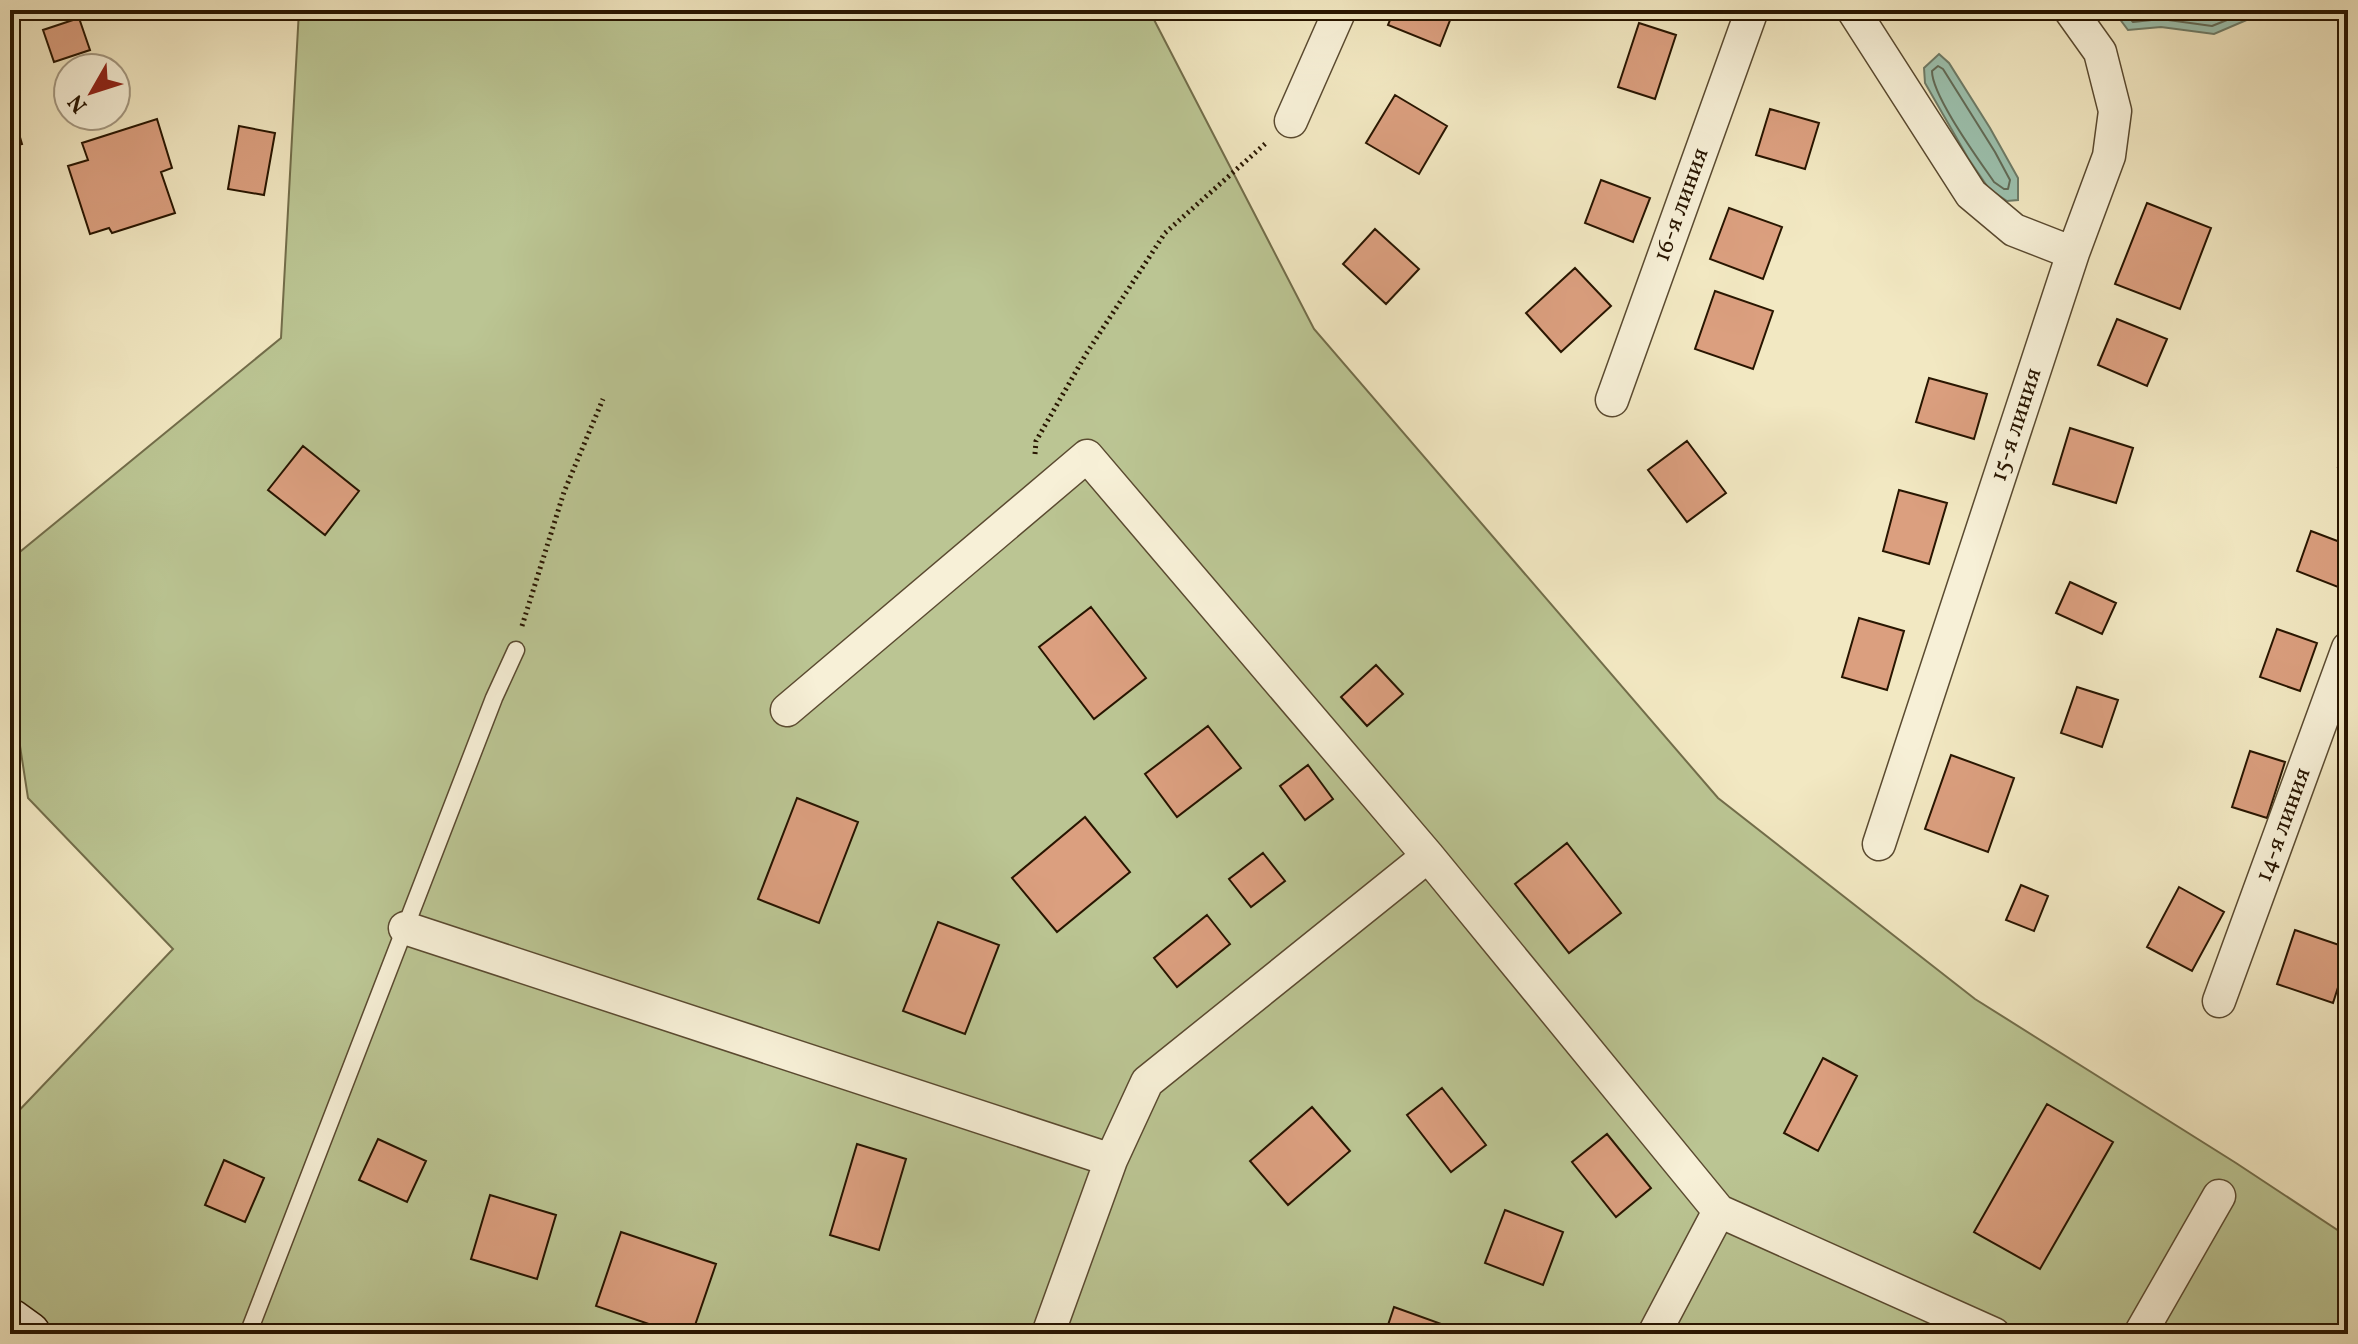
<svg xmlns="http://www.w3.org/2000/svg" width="2358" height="1344" font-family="Vollkorn,serif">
	<rect width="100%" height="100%" fill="#f2e8c2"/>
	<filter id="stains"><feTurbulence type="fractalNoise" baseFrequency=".0025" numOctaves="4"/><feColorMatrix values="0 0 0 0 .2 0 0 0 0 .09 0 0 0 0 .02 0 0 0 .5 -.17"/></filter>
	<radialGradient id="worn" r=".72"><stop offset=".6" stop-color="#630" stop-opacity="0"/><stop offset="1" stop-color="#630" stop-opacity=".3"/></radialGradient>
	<path fill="#bbc593" stroke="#726d4a" stroke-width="2" d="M 299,10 L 1149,10 L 1314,329 L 1718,798 L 1975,999 L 2236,1163 L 2348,1237 L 2348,1334 L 10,1334 L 10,1120 L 173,949 L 28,798 L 10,681 L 10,560 L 281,338 Z"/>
	<path fill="#9cc1ae" stroke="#6e7c68" stroke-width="2" d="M 2113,10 L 2270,10 L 2214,34 L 2161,27 L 2128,30 Z
		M 1939,54 L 1949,63 L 1990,128 L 2018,178 L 2018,200 L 2007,201 L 1989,189 L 1968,158 L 1925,83 L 1924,68 Z"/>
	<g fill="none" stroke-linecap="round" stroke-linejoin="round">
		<path stroke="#626b57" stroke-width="2" d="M 2123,10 L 2133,22 L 2161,19 L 2212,26 L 2252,10
			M 1938,66 L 1943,69 L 1995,152 L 2010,180 L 2008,189 L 2004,189 L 1994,182 C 1979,160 1932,96 1932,71 Z"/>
	</g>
	<path fill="#db9f7f" stroke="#281500" stroke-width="2" d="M 1394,10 L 1454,10 L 1440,46 L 1388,25 Z
		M 79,18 L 90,50 L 54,62 L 43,30 Z
		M 1639,23 L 1676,35 L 1655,99 L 1618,87 Z
		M 1395,95 L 1447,126 L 1419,174 L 1366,143 Z
		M 10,103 L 22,144 L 10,147 Z
		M 1770,109 L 1819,123 L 1805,169 L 1756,155 Z
		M 157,119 L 172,168 L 161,172 L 175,213 L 112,233 L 109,228 L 90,234 L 68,166 L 88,160 L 82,143 Z
		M 239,126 L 275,133 L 264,195 L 228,189 Z
		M 1601,180 L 1650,198 L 1633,242 L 1585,223 Z
		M 2147,203 L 2211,228 L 2180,309 L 2115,284 Z
		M 1729,208 L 1782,227 L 1763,279 L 1710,259 Z
		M 1375,229 L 1419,269 L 1386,304 L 1343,264 Z
		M 1575,268 L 1611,306 L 1561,352 L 1526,313 Z
		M 1715,291 L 1773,311 L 1753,369 L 1695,349 Z
		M 2117,319 L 2167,339 L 2147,386 L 2098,365 Z
		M 1929,378 L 1987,394 L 1974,439 L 1916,422 Z
		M 2070,428 L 2133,448 L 2116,503 L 2053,484 Z
		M 1687,441 L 1726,493 L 1687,522 L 1648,470 Z
		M 2348,444 L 2348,471 L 2338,467 Z
		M 303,446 L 359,491 L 325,535 L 268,490 Z
		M 1899,490 L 1947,503 L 1929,564 L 1883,551 Z
		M 2311,531 L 2348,545 L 2348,559 L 2338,587 L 2297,571 Z
		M 2070,582 L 2116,603 L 2102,634 L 2056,613 Z
		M 1091,607 L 1146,678 L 1094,719 L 1039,647 Z
		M 1859,618 L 1904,631 L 1887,690 L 1842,677 Z
		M 2277,629 L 2317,643 L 2300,691 L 2260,677 Z
		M 1376,665 L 1403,694 L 1367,726 L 1341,697 Z
		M 2077,687 L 2118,700 L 2102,747 L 2061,733 Z
		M 1208,726 L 1241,768 L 1177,817 L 1145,774 Z
		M 2250,751 L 2285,762 L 2267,818 L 2232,807 Z
		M 1951,755 L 2014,778 L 1988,852 L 1925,829 Z
		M 1308,765 L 1333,799 L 1305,820 L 1280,786 Z
		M 797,798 L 858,822 L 819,923 L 758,899 Z
		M 1085,817 L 1130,872 L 1057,932 L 1012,878 Z
		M 1567,843 L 1621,913 L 1569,953 L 1515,884 Z
		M 1263,853 L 1285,881 L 1251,907 L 1229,879 Z
		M 2021,885 L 2048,896 L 2034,931 L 2006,920 Z
		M 2179,887 L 2224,912 L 2192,971 L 2147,947 Z
		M 1207,915 L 1230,944 L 1177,987 L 1154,958 Z
		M 938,922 L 999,945 L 965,1034 L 903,1011 Z
		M 2295,930 L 2348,948 L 2348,956 L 2333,1003 L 2277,984 Z
		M 1823,1058 L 1857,1076 L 1818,1151 L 1784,1133 Z
		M 1442,1088 L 1486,1145 L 1451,1172 L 1407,1115 Z
		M 2047,1104 L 2113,1142 L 2040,1269 L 1974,1232 Z
		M 1312,1107 L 1350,1151 L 1288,1205 L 1250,1161 Z
		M 1607,1134 L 1651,1188 L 1616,1217 L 1572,1162 Z
		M 378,1139 L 426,1161 L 407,1202 L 359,1180 Z
		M 857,1144 L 906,1159 L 879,1250 L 830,1235 Z
		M 224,1160 L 264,1178 L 245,1222 L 205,1205 Z
		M 490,1195 L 556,1215 L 537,1279 L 471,1259 Z
		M 1505,1210 L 1563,1232 L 1543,1285 L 1485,1263 Z
		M 621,1232 L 716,1264 L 692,1334 L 678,1334 L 596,1306 Z
		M 1394,1307 L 1447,1326 L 1444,1334 L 1385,1334 Z"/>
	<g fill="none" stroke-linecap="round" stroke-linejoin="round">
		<defs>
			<path id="lane" d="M 248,1334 L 494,698 L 516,650"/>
			<path id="street" d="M 1853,10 L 1971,194 L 2014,230 L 2073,253
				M 1291,121 L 1340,10
				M 1612,400 L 1752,10
				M 787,710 L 1087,456 L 1428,856 L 1719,1211 L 1994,1334
				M 1879,844 L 2073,253 L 2109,156 L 2115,111 L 2100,52 L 2070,10
				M 405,928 L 1111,1160
				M 2219,1001 L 2348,648
				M 1048,1334 L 1111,1160 L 1147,1082 L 1428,856
				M 1654,1334 L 1719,1211
				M 2140,1334 L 2219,1196"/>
			<path id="secondary" d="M 10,1321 L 28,1334"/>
		</defs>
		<use href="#lane" stroke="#5a4a30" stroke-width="19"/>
		<use href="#street" stroke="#5a4a30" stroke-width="35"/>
		<use href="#secondary" stroke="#281500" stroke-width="47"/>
		<path stroke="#281500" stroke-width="5" stroke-dasharray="2 4" stroke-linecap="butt" d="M 1035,454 L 1036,441 L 1086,354 L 1165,233 L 1266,143
			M 522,626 L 564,492 L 603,399"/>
		<use href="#lane" stroke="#f7f0d7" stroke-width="16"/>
		<use href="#street" stroke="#f7f0d7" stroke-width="32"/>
		<use href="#secondary" stroke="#f7f0d7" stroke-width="44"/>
	</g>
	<g text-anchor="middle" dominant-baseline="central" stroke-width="6" stroke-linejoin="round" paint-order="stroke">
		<g font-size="24" fill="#281500" stroke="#f7f0d7">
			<text transform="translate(1682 205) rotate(-70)">16-я линия</text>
			<text transform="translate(2017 425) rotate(-72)">15-я линия</text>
			<text transform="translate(2284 825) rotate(-70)">14-я линия</text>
		</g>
	</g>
	<rect width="2358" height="1344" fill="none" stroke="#f2e8c2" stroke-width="40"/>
	<rect x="12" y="12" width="2334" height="1320" fill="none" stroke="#281500" stroke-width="4"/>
	<rect x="20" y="20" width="2318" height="1304" fill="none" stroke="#281500" stroke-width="2"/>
	<g transform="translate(92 92) rotate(231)"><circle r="38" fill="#f7f0d7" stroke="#a49881" stroke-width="2"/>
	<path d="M0-6L14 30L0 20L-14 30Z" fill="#8f2418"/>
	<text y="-12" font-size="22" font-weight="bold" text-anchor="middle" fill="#281500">N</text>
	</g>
	<rect width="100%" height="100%" filter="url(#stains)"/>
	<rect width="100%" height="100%" fill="url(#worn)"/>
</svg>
